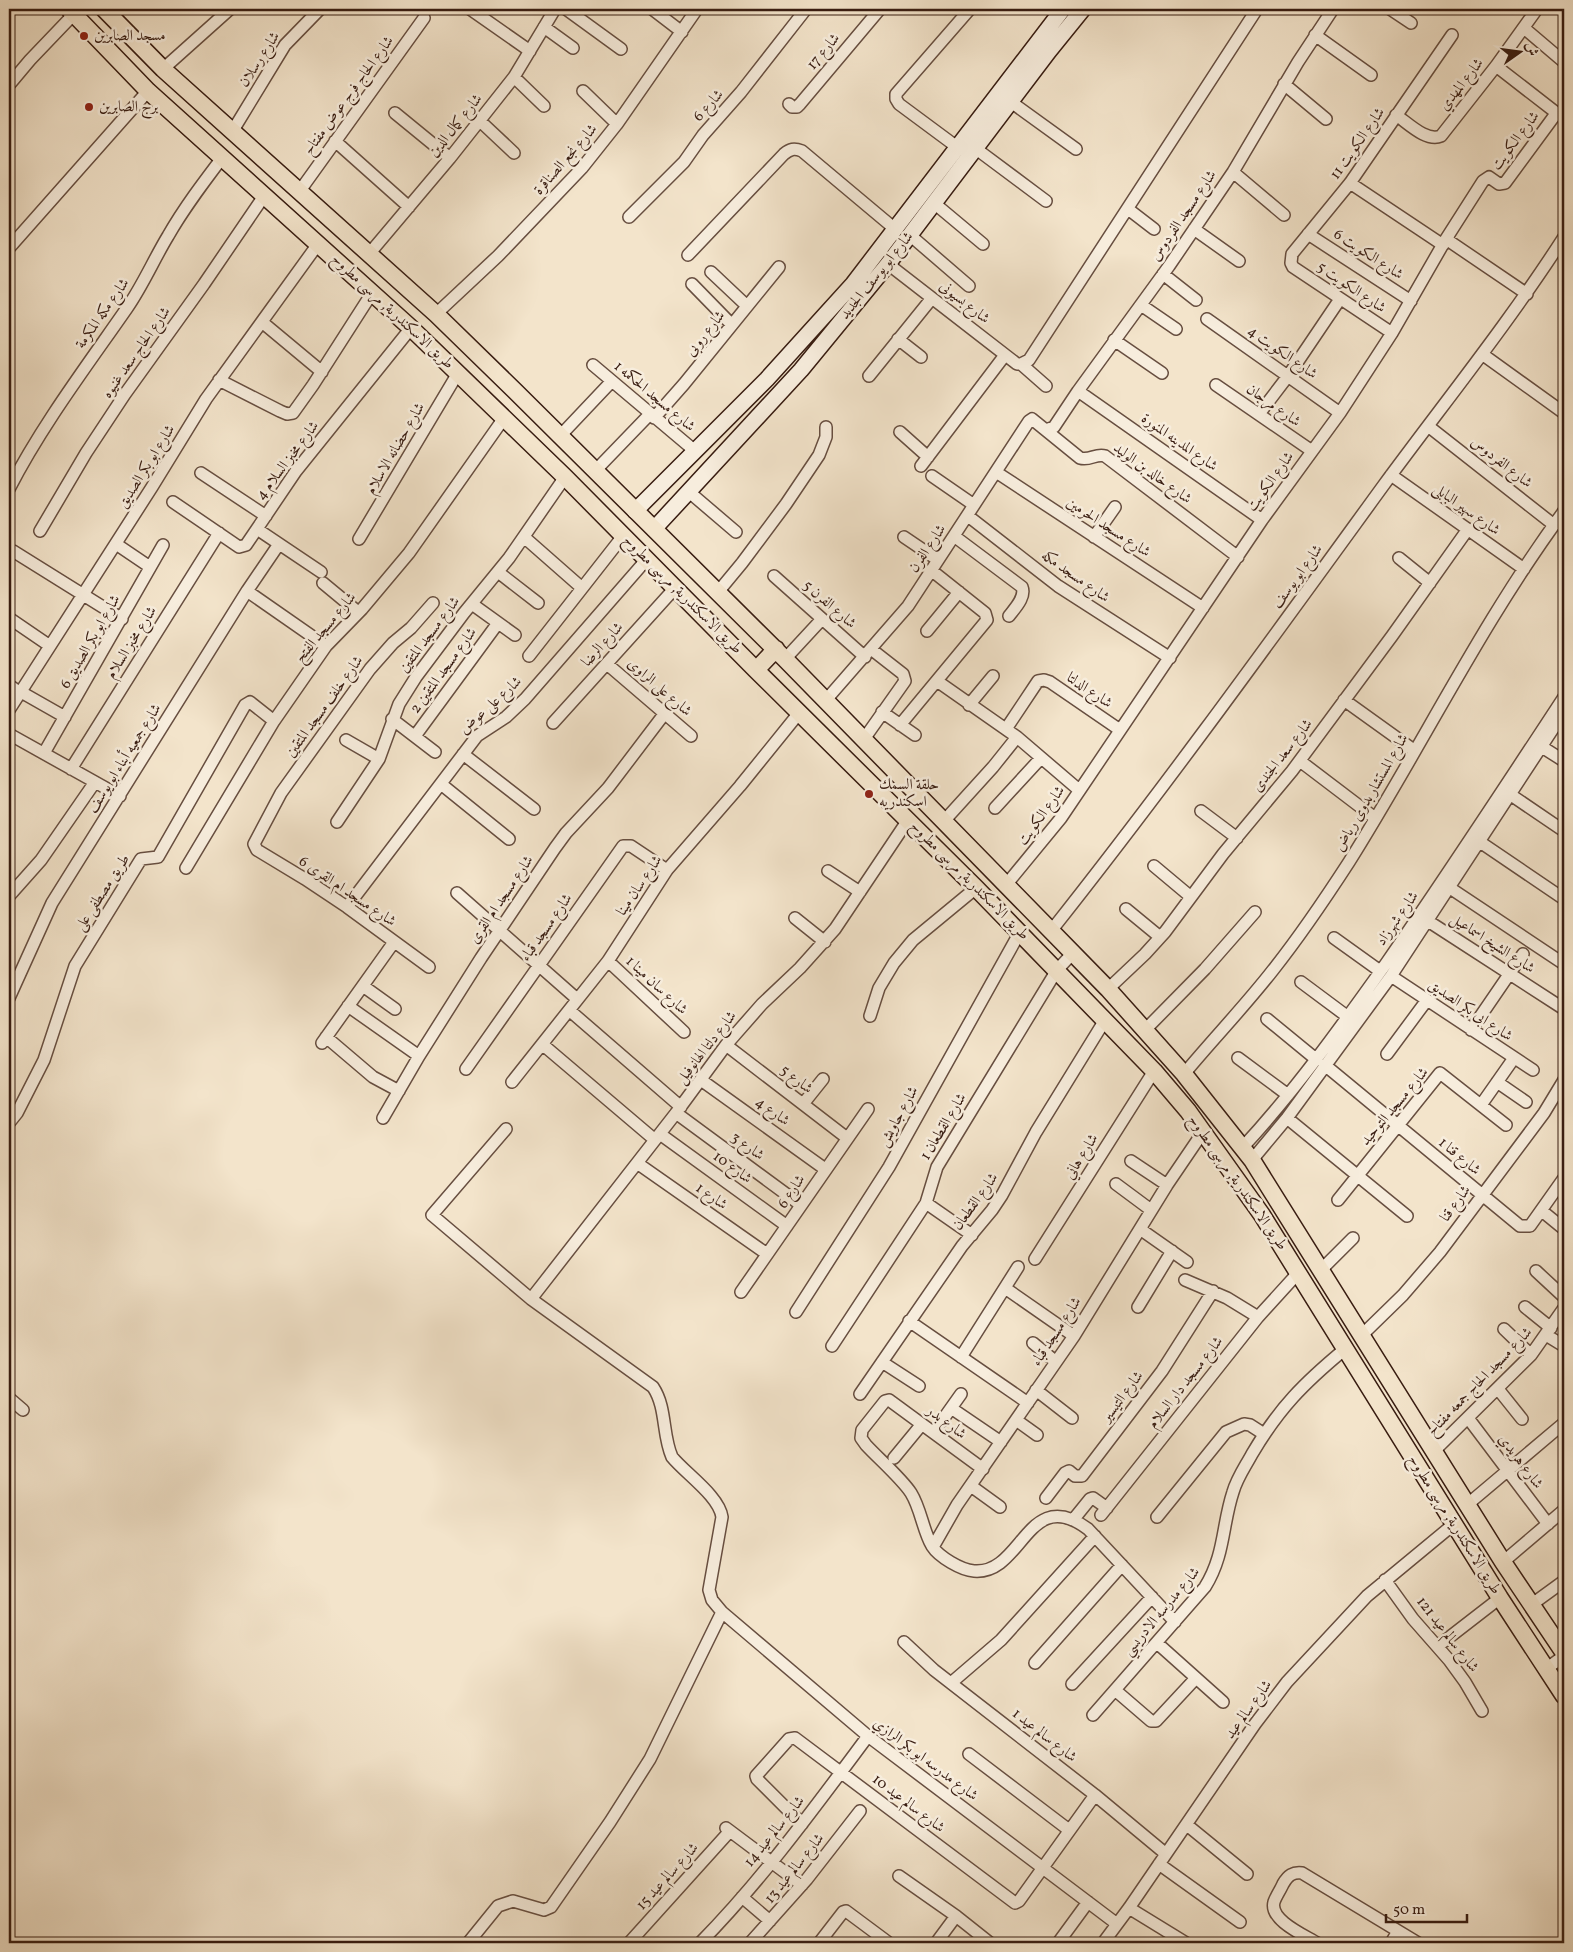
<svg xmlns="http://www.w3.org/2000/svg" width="1573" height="1952" font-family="Vollkorn,Amiri,serif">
	<rect width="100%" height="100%" fill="#f3e4cb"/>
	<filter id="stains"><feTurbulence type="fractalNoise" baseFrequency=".004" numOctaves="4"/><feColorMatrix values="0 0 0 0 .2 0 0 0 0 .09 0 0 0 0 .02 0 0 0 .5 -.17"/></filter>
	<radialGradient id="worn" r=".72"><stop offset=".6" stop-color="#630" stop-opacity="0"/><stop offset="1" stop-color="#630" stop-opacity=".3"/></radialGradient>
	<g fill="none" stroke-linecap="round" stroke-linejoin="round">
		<defs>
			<path id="street" d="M 470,9 L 530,51
				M 566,9 L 621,49
				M 652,9 L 682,32
				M 1390,9 L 1411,23
				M 544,27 L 573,48
				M 1524,28 L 1564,62
				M 1315,35 L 1371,75
				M 163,69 L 230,9
				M 514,77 L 544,106
				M 1284,84 L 1326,119
				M 9,85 L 30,60 L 74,14
				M 583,91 L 617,124
				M 1011,102 L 1076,149
				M 789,104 L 792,107 L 797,107 L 800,104 L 880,9
				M 395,113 L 450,158
				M 1396,115 C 1408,123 1426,142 1441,136 L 1496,66 L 1537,9
				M 480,121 L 514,153
				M 232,132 L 285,45 L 320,9
				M 335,141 L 409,207
				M 957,147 L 899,104 L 896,99 L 896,94 L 970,9
				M 975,148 L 1046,201
				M 1233,172 L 1284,215
				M 1350,183 L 1443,245
				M 299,192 L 424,18
				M 934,203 L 983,244
				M 1128,209 L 1154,229
				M 629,217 L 684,162 L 703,135 L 741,92 L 806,9
				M 1194,229 L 1239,261
				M 1308,234 L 1411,301
				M 911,236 L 969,286
				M 1446,239 L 1527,294
				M 9,248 L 148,91
				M 369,254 L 450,158 L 514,77 L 555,9
				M 688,255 L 784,154 C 790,149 794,148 802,151 L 895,229
				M 888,264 L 1017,364 L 1021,364 L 1046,386
				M 711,272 L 747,306
				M 1163,274 L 1196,300
				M 692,284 L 732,325
				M 1141,305 L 1176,329
				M 436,314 L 498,256 L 582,168 L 617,124 L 697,9
				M 1207,319 L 1340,413
				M 262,322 L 322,372
				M 1392,333 L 1293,267 L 1291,263 L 1292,254 L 1350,183 L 1452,35
				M 898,339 L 921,357
				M 1114,340 L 1162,373
				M 1482,354 L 1564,413
				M 1021,364 L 1029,360 L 1257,9
				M 593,365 L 695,451
				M 869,376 L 932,298
				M 219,380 L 280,411 L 287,414 L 293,413 L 313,385 L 372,293
				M 1216,385 L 1312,451
				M 1078,391 L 1262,520
				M 1259,414 L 1288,376 L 1340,299
				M 654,418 L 684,384 L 779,267
				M 1428,426 L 1554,525
				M 1046,430 L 1054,427 L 1078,391 L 1169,266 L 1233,172 L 1298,62 L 1333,9
				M 900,432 L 928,457
				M 560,436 L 612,381
				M 921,466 L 1005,355
				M 595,471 L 650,414
				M 996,472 L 1203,608
				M 201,473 L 266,516
				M 1391,475 L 1524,569
				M 932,476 L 974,505
				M 9,489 C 42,425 86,367 127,308 C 143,285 154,259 168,236 C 184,208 203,183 222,158
				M 688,491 L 736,532
				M 173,502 L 239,547 L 246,545 L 296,471 L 411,328
				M 968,516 L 1058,586 L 1170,658
				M 257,529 L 321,572
				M 40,531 L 86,453 L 125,394 L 204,284 L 264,196
				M 954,536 L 1022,587 C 1026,597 1015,608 1009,616
				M 524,537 L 582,588
				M 904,537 L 938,560
				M 1094,537 L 1115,507
				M 359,539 L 458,373
				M 116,544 L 150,567
				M 13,551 L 122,619
				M 1399,558 L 1430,583
				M 498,572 L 538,603
				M 774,576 L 865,657
				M 323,583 L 358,612
				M 247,591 L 326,646
				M 718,592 L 742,563 L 786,504 L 819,455 L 826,437 L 826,427
				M 472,604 L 515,635
				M 9,618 L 50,646
				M 927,631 L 959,592
				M 529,656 L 623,536
				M 785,659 L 822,619
				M 607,664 L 691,736
				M 937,681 L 1017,737 L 1079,790
				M 9,685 L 20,693
				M 21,692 L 65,717
				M 826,700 L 908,606 L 1029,421 L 1032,419 L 1080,458 C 1090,461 1096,453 1105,456 L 1238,557
				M 1344,700 L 1415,751
				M 969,705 L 993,676
				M 9,710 L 152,487 L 206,399 L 318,244
				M 882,712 L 915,735
				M 392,719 L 435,752
				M 553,723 L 675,588
				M 900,725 L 987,620 L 985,613 L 931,570
				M 1006,729 L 1038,681 L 1044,680 L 1050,682 L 1120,730
				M 9,734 L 120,796
				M 415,736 L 498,623
				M 864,739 L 905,681 L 903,674 L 871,649
				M 346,740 L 379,759
				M 1542,747 L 1564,761
				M 44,753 L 163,545
				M 463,754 L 534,809
				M 1300,761 L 1375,818
				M 71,769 L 219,533
				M 441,784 L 509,839
				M 1511,795 L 1564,831
				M 995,808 L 1041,758
				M 1201,811 L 1237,838
				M 944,821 L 993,767 L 1017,737
				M 337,822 L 379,759 L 399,704 L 416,677 L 464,613 L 509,558 L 565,477
				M 1480,842 L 1564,899
				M 1154,866 L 1191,897
				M 186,868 L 274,721 L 326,646 L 362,609 L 409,553 L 504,418
				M 828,871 L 860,892
				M 1006,885 L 1061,818 L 1262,520 L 1340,413 L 1392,333 L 1446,239 L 1483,181 L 1489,177 L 1499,184 L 1505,183 L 1555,115 L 1554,111 L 1496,66
				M 1450,888 L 1564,964
				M 457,893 L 577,999
				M 9,896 L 41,860 L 95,782
				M 347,907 L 477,736 L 506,717 L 525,699 L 647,559
				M 1126,909 L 1160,937
				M 795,918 L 825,942
				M 1428,921 L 1564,1009
				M 1051,931 C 1166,786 1274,636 1383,486 C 1444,403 1508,324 1564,237
				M 1334,938 L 1380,971
				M 608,961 L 684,1032
				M 429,967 L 347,907 L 305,879 L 257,850 L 254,844 L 281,793 L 370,669 L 393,643 L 411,628 L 433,603
				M 1391,976 L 1533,1070
				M 1301,982 L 1348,1017
				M 363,986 L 395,1009
				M 1108,989 L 1145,954 L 1165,932 L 1223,854 L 1292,771 L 1392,636 L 1468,529
				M 9,998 L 52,903 L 247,591 L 279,544
				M 348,1006 L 419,1056
				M 569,1010 L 681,1107
				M 870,1016 L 879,988 L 894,963 L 913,940 L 976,888
				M 1267,1019 L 1317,1060
				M 1145,1030 L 1205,969 L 1255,912
				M 1471,1030 L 1523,954
				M 326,1037 L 373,1077 L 399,1091
				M 322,1043 L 394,942
				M 542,1044 L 655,1140
				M 726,1045 L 847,1138
				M 1387,1054 L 1427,1000
				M 1238,1058 L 1288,1095
				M 1326,1066 L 1520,1226 L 1530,1226 L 1564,1178
				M 466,1069 L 623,846 L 631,846 L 667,870
				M 1184,1074 C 1213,1039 1245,1006 1273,970 C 1300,936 1325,899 1349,862 C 1422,746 1482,622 1564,511
				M 701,1080 L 825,1169
				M 512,1082 L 608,961 L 667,870 L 740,786 L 799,713
				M 1497,1082 L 1526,1102
				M 803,1104 L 823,1079
				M 1481,1105 L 1514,1058
				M 676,1113 L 801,1205
				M 383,1118 L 419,1056 L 481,958 L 555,848 L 566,833 L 608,788 L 665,713
				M 1287,1118 L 1407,1216
				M 9,1123 L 17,1113 L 44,1060 L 75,966 L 141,859 L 158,857 L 245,705 L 250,702 L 274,721
				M 506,1129 L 432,1215 L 531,1299 L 653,1387 C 667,1408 662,1435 672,1457 C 686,1474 719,1496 722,1517 L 709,1590 L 712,1600 L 722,1612 L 868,1736 L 1117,1924
				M 660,1134 L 787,1226
				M 1242,1148 C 1295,1091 1340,1028 1385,965 C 1446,877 1505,787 1564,697
				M 1252,1160 L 1287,1118 L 1391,976 L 1564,712
				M 1131,1161 L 1167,1185
				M 637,1163 L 767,1254
				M 1116,1184 L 1151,1210
				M 1338,1200 L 1440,1073 L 1506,1125
				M 926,1203 L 972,1235
				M 1542,1211 L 1564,1229
				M 1140,1229 L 1187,1262
				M 1035,1259 L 1154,1071
				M 1321,1270 L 1353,1238
				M 1536,1271 L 1564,1297
				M 1185,1280 L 1227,1298 L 1258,1317
				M 1005,1288 L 1074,1336
				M 741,1292 L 868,1109
				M 531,1299 L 676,1113 L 726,1045 L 762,1004 L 800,968 L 835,929 L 908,820
				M 1138,1307 L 1172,1251
				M 1525,1307 L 1551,1328
				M 796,1312 L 889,1167 L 1020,932
				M 909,1321 L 1028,1403
				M 1504,1329 L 1531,1355
				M 1362,1335 L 1403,1295 L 1440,1252 L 1544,1113 L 1564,1080
				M 1546,1335 L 1564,1346
				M 1033,1343 L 1056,1362
				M 832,1346 L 926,1203 L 937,1167 L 1057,970 L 1073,953
				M 961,1357 L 1018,1267
				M 882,1362 L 919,1386
				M 1498,1389 L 1522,1419
				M 1036,1390 L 1072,1418
				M 860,1394 L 962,1246 L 992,1210 L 1002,1195 L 1036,1132 L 1105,1020
				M 9,1398 L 23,1410
				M 951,1408 L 1001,1442
				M 1468,1418 L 1548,1524
				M 1016,1420 L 1037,1435
				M 934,1432 L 961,1394
				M 1434,1451 L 1531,1355 L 1564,1308
				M 894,1458 L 922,1424
				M 983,1469 L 889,1400 L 885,1401 L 862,1430 L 861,1438 L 866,1445 C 878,1458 902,1479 911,1493 C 921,1509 923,1531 932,1546 C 939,1557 961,1570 974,1571 C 1023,1575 1027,1484 1088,1529 L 1175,1622
				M 971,1486 L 1000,1507
				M 1046,1498 L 1065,1473 L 1069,1471 L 1075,1476 L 1082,1476 L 1162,1371 L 1213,1291
				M 1468,1504 L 1564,1423
				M 1101,1515 L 1258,1317 L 1298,1273
				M 1157,1517 L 1226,1432 L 1244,1424 L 1250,1425 L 1264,1434
				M 1073,1520 L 1090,1499 L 1093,1498 L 1107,1508
				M 933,1547 L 957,1505 L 1074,1336 L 1167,1185 L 1203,1132
				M 1503,1562 L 1564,1510
				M 1385,1580 L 1413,1619 L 1449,1660 L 1465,1682 L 1482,1711
				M 1531,1605 L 1564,1581
				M 904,1642 L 934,1670 L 1095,1795 L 1166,1854
				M 1157,1643 L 1223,1702
				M 1438,1646 L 1500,1598
				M 1035,1663 L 1122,1565
				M 1546,1669 L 1564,1656
				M 951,1683 L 1001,1640 L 1095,1536
				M 1072,1684 L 1152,1597
				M 1115,1690 L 1151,1721 L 1156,1721 L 1196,1678
				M 1093,1715 L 1205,1587 C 1225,1555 1222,1525 1233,1492 C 1237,1478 1245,1467 1252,1454 C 1279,1408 1304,1383 1345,1349
				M 969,1754 L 1069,1830
				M 802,1824 L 757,1779 L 756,1776 L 789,1739 L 795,1738 L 1015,1903 L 1019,1901 L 1095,1795
				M 1187,1825 L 1247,1874
				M 726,1828 L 802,1885
				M 1159,1864 L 1240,1922
				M 899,1876 L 956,1916 L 990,1943
				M 742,1897 L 770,1921
				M 1129,1908 L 1186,1943
				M 468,1943 L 498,1906 L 513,1901 L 544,1910 L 551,1907 L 610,1822 L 650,1759 L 722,1612
				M 629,1943 L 730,1831
				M 700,1943 C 762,1880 815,1807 868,1736
				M 750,1943 L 807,1879 L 860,1811
				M 819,1943 L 843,1912 L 846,1911 L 889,1943
				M 936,1943 L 956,1916
				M 1058,1943 L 1088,1902
				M 1103,1943 L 1129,1908 L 1255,1724 L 1287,1682 L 1367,1596 L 1454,1524
				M 1317,1943 C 1304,1935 1269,1920 1274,1902 C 1276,1896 1281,1889 1283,1884 C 1288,1875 1293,1872 1302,1873 L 1418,1943
				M 1391,1943 L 1398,1931"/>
			<path id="secondary" d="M 635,511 L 767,379 L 853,284 L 1063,9
				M 654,529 L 801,370 L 888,264 L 1049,51 L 1083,9"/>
			<path id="primary" d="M 69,9 L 148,91 L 411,328 L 565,477 L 756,670 L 976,888 L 1154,1071 L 1188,1111 L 1262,1215 L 1500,1598 L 1564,1696
				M 104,9 L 163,69 L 436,314 L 515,391 L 785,659 L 1108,989 L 1184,1074 L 1252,1160 L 1503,1562 L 1564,1653
				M 756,670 L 776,649"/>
		</defs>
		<use href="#street" stroke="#674e40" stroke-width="14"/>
		<use href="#secondary" stroke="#381c11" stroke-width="18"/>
		<use href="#primary" stroke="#381c11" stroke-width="19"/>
		<use href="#street" stroke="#f7eddd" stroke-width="11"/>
		<use href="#secondary" stroke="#f7eddd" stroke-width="15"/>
		<use href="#primary" stroke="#f3e4cb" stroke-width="16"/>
	</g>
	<g fill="#8f2418" stroke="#f7eddd" stroke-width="2">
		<circle cx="84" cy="36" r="5"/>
		<circle cx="89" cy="107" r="5"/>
		<circle cx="869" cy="794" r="5"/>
	</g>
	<g text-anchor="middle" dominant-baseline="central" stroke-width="5" stroke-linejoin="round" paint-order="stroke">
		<g font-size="15" fill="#381c11" stroke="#f7eddd" text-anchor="start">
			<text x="94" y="36">مسجد الصابرين</text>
			<text x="99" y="107">برج الصابرين</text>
			<text x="879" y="785">حلقة السمك<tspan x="879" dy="17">اسكندريه</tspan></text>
		</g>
		<g font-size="15" fill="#381c11" stroke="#f7eddd">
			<text transform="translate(824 52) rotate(-50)">شارع 17</text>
			<text transform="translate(260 60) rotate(-57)">شارع رسلان</text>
			<text transform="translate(1462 85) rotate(-52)">شارع المهدي</text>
			<text transform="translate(349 96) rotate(-54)">شارع الحاج فرج عوض مفتاح</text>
			<text transform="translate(709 106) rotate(-48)">شارع 6</text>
			<text transform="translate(456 126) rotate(-51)">شارع كمال الدين</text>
			<text transform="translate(1516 141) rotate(-53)">شارع الكويت</text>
			<text transform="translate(1358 144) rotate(-55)">شارع الكويت 11</text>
			<text transform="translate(566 160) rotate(-49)">شارع نجع الصناقرة</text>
			<text transform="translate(1184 216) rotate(-56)">شارع مسجد الفردوس</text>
			<text transform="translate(1368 255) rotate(33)">شارع الكويت 6</text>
			<text transform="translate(877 276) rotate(-51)">شارع ابو يوسف الجديد</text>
			<text transform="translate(1351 288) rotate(34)">شارع الكويت 5</text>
			<text transform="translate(964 303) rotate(38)">شارع بسيونى</text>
			<text transform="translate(392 312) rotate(43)">طريق الاسكندرية, مرسى مطروح</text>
			<text transform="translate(103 314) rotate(-55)">شارع مكه المكرمة</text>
			<text transform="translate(706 334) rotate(-51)">شارع روبى</text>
			<text transform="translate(137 353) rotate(-55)">شارع الحاج سعد غنيوه</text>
			<text transform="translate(1282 353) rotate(35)">شارع الكويت 4</text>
			<text transform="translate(654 397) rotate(40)">شارع مسجد الحكمه 1</text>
			<text transform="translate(1273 406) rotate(35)">شارع مرجان</text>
			<text transform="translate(1179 443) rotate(35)">شارع المدينه المنورة</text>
			<text transform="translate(396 449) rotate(-60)">شارع حضانه الاسلام</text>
			<text transform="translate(288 461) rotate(-53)">شارع مخبز السلام 4</text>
			<text transform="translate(1501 463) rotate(38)">شارع الفردوس</text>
			<text transform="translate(147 467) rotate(-58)">شارع ابو بكر الصديق</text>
			<text transform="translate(1152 474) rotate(36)">شارع خالد بن الوليد</text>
			<text transform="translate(1271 482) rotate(-54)">شارع الكويت</text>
			<text transform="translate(1466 510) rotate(35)">شارع سهير البابلى</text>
			<text transform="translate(1108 528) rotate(33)">شارع مسجد الحرمين</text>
			<text transform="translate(928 549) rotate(-56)">شارع الفرن</text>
			<text transform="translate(1075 577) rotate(35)">شارع مسجد مكه</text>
			<text transform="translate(1298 577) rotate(-54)">شارع ابو يوسف</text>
			<text transform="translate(682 595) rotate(45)">طريق الاسكندرية, مرسى مطروح</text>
			<text transform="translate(829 605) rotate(41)">شارع الفرن 5</text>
			<text transform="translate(326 628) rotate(-50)">شارع مسجد الفتح</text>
			<text transform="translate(430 635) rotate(-53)">شارع مسجد المتقين</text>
			<text transform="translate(91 642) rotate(-60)">شارع ابو بكر الصديق 6</text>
			<text transform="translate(132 643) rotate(-58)">شارع مخبز السلام</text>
			<text transform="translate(603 645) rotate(-48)">شارع الرضا</text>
			<text transform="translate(444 671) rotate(-54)">شارع مسجد المتقين 2</text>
			<text transform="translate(659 688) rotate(41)">شارع على الراوى</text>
			<text transform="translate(1089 691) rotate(34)">شارع الدلتا</text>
			<text transform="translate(491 706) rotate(-42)">شارع على عوض</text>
			<text transform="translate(325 707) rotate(-54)">شارع خلف مسجد المتقين</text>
			<text transform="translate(1283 756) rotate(-52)">شارع سعد الجندى</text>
			<text transform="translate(125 759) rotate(-58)">شارع جمعيه أبناء ابو يوسف</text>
			<text transform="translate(1372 793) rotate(-60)">شارع المستشار بدوى رياض</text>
			<text transform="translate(1042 816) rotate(-54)">شارع الكويت</text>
			<text transform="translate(969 881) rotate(45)">طريق الاسكندرية, مرسى مطروح</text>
			<text transform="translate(640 886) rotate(-56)">شارع سان مينا</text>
			<text transform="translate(347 892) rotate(34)">شارع مسجد ام القرى 6</text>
			<text transform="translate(103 893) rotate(-57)">طريق مصطفى على</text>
			<text transform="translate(502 900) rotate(-56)">شارع مسجد ام القرى</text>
			<text transform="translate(1398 919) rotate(-55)">شارع شهرزاد</text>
			<text transform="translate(547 928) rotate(-55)">شارع مسجد قباء</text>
			<text transform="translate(1492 944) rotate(33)">شارع الشيخ اسماعيل</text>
			<text transform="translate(656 986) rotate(43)">شارع سان مينا 1</text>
			<text transform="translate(1470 1011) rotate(34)">شارع ابى بكر الصديق</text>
			<text transform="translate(707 1048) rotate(-52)">شارع دلتا الهانوفيل</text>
			<text transform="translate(796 1080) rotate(38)">شارع 5</text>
			<text transform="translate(1395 1107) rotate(-50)">شارع مسجد التوحيد</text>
			<text transform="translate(772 1112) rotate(36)">شارع 4</text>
			<text transform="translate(899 1117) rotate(-61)">شارع جاويش</text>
			<text transform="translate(944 1127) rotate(-59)">شارع القطعان 1</text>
			<text transform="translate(747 1147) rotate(36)">شارع 3</text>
			<text transform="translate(1082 1157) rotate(-58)">شارع هاني</text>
			<text transform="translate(1459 1157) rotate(40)">شارع قنا 1</text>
			<text transform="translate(732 1168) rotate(36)">شارع 10</text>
			<text transform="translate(1237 1183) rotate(55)">طريق الاسكندرية, مرسى مطروح</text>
			<text transform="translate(792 1192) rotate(-56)">شارع 6</text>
			<text transform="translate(711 1197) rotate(35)">شارع 1</text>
			<text transform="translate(976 1202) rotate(-54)">شارع القطعان</text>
			<text transform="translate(1456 1204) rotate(-54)">شارع قنا</text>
			<text transform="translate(1057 1332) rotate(-57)">شارع مسجد قباء</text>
			<text transform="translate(1480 1382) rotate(-46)">شارع مسجد الحاج جمعه مفتاح</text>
			<text transform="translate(1186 1383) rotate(-52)">شارع مسجد دار السلام</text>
			<text transform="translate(1123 1397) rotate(-53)">شارع التيسير</text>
			<text transform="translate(946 1423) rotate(37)">شارع بدر</text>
			<text transform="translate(1520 1462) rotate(53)">شارع هريدي</text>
			<text transform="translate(1454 1525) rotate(58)">طريق الاسكندرية, مرسى مطروح</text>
			<text transform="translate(1162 1612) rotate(-50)">شارع مدرسه الادريسي</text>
			<text transform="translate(1447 1635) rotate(52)">شارع سالم عيد 121</text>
			<text transform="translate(1249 1710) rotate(-54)">شارع سالم عيد</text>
			<text transform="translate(1044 1736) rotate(38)">شارع سالم عيد 1</text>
			<text transform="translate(925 1760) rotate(37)">شارع مدرسه ابو بكر الرازي</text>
			<text transform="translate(908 1804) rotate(37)">شارع سالم عيد 10</text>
			<text transform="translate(775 1832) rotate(-51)">شارع سالم عيد 14</text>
			<text transform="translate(795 1869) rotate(-51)">شارع سالم عيد 13</text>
			<text transform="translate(668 1877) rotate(-48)">شارع سالم عيد 15</text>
		</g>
	</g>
	<rect width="1573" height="1952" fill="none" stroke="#f3e4cb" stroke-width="30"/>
	<rect x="10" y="10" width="1553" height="1932" fill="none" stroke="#381c11" stroke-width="2.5"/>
	<rect x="15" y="15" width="1543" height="1922" fill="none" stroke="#381c11"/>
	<g transform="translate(1520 52) rotate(76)" stroke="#f7eddd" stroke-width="4" paint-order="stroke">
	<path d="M0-4L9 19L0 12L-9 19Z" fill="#381c11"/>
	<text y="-8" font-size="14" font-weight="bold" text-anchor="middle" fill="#381c11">ش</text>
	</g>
	<path d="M1386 1914v8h81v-8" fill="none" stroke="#381c11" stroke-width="2.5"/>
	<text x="1393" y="1914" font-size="15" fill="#381c11" stroke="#f7eddd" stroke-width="4" paint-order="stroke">50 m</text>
	<rect width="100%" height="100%" filter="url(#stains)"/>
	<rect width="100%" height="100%" fill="url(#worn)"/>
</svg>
